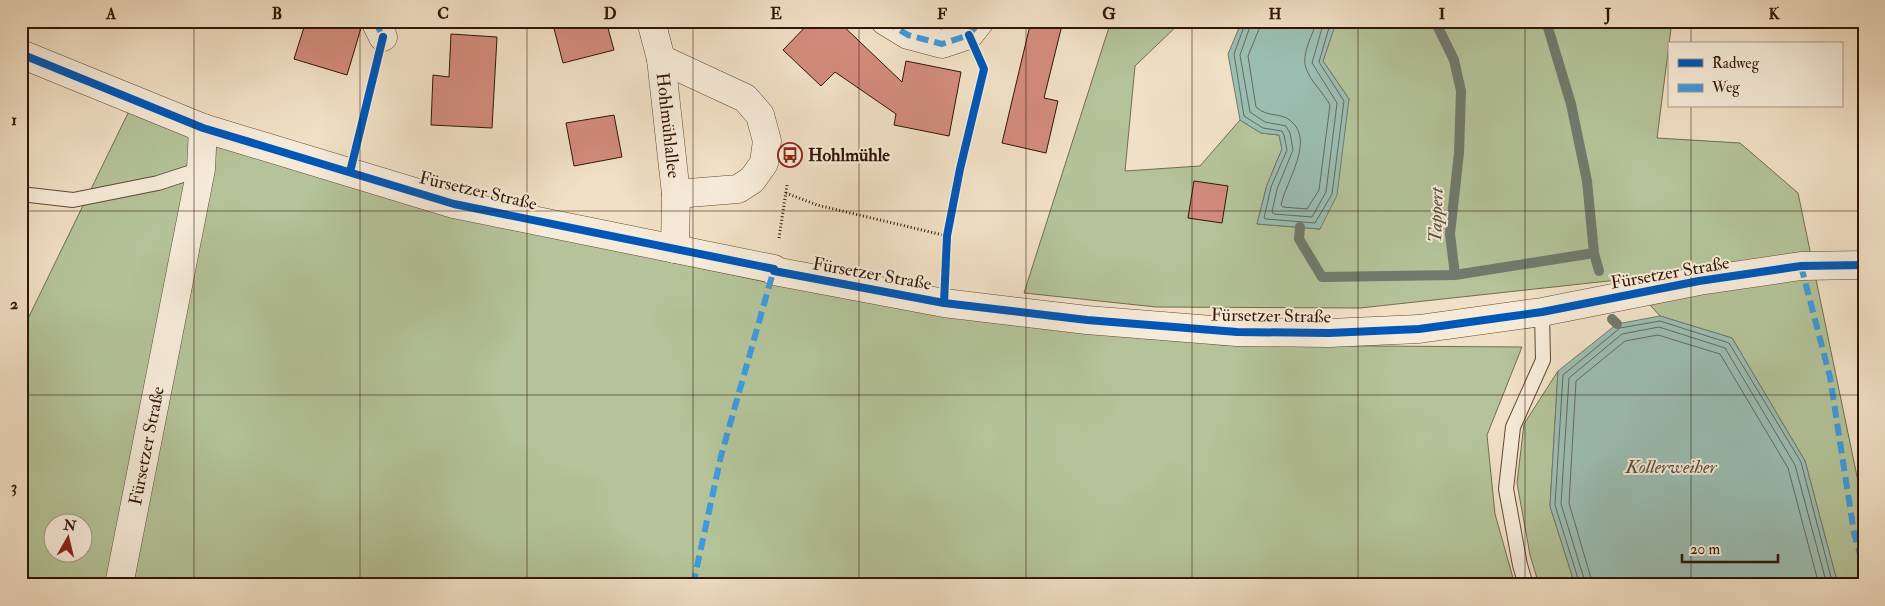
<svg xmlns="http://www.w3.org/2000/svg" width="1885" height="606" font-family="'IM FELL Double Pica',serif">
	<rect width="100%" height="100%" fill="#f1e0c5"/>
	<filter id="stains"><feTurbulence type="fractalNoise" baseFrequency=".004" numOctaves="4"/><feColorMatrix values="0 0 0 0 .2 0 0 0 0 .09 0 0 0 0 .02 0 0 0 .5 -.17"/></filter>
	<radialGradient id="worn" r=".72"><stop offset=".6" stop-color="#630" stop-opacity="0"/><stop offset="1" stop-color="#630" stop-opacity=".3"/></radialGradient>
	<path fill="#b4c399" stroke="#736c50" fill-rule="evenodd" d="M 1111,21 L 1182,21 L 1135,66 L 1125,171 L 1200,166 L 1240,120 L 1261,133 L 1279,135 L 1282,149 L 1267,185 L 1257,224 L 1320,229 L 1349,99 L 1323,61 L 1336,21 L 1672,21 L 1657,138 L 1740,143 L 1798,193 L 1864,510 L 1864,585 L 1838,585 L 1805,461 L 1732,338 L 1660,316 L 1627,279 L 1360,308 L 1156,307 L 1024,293 Z
		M 129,111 L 226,147 L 427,210 L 785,286 L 1222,345 L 1522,347 L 1487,435 L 1495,514 L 1515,585 L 21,585 L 21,333 ZM 52,524 L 82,524 L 82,554 L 52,554 Z
		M 1558,371 L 1550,506 L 1575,585 L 1539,585 L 1530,555 L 1517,483 L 1524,424 Z"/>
	<path fill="#9bbdb2" stroke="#717a6d" d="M 1254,21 L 1319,21 L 1336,23 L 1323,61 L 1349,99 L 1337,195 L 1320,229 L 1257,224 L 1267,185 L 1282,149 L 1279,135 L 1261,133 L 1240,120 L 1228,54 L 1241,23 Z
		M 1660,316 L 1732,338 L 1805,461 L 1838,585 L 1575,585 L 1550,506 L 1558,371 L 1617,324 Z"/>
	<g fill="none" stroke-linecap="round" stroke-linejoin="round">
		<path stroke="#66695c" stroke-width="1" d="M 1246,21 L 1234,54 L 1244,116 L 1263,128 L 1282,131 L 1284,135 L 1287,150 L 1271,187 L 1264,218 L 1266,219 L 1315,223 L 1332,194 L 1344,101 L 1319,62 L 1331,21
			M 1252,21 L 1240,55 L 1250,112 L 1265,122 L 1286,126 L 1290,133 L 1293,150 L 1277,189 L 1272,212 L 1274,214 L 1312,217 L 1326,192 L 1337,103 L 1312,63 L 1324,21
			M 1260,21 L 1259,29 L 1248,56 L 1256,107 C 1268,118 1281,112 1291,121 C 1315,141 1286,181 1281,205 L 1283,207 L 1307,209 L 1319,190 L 1330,105 C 1323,92 1310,81 1306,68 C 1301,54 1313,34 1317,21
			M 1580,585 L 1555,505 L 1563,375 L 1620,328 L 1660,321 L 1729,343 L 1801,462 L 1833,585
			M 1586,585 L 1561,504 L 1569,378 L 1622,334 L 1659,327 L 1725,348 L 1795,465 L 1827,585
			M 1593,585 L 1569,503 L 1576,381 L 1625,341 L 1658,335 L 1720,354 L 1788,468 L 1819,585"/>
		<path stroke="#717a6d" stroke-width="10" d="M 1435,21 L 1454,60 L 1461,91 L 1459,153 L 1450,234 L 1455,275 L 1594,253
			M 1546,21 L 1571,104 L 1587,181 L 1594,253 L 1599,271
			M 1300,227 L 1299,239 L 1322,277 L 1455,275
			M 1612,319 L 1617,324"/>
	</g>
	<path fill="#d28b7c" stroke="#321506" d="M 306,21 L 340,21 L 361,28 L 347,75 L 294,59 Z
		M 552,21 L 606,21 L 614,50 L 563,63 Z
		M 811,21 L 838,21 L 902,82 L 906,61 L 961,72 L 949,136 L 894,125 L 896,114 L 835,72 L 821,86 L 783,50 Z
		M 1031,21 L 1063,21 L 1044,98 L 1058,101 L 1046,153 L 1002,143 Z
		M 451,34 L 497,37 L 492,128 L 431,125 L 433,75 L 449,77 Z
		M 614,115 L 622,157 L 574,166 L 566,123 Z
		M 1194,181 L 1228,186 L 1222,223 L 1188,218 Z"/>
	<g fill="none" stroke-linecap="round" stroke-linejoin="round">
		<defs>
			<path id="service" d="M 21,194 L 73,200 L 158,183 L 201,169
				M 1526,585 L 1520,565 L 1506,489 L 1513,427 L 1543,360 L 1542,312"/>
			<g id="minor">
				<path d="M 375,21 L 383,37"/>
				<path id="s1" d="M 651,21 L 661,59 L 676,194 L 675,249"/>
				<path d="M 885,21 L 908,35 L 942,44 L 969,35 L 980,21"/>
				<path d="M 21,54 L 203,128 L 454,204 L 774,269 L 774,271 L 944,303 L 1087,320 L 1237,332 L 1329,333 L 1419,329 L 1542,312 L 1699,281 L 1801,266 L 1864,265"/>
				<path d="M 661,59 L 745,98 L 760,115 L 767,141 L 764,163 L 752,180 L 738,189 L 676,194"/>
				<path id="s2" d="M 119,585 L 201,169 L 203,128"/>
			</g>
		</defs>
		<use href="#service" stroke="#624836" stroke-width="16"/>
		<use href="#minor" stroke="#624836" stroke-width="29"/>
		<path stroke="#321506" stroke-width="3" stroke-dasharray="1 2.5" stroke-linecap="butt" d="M 786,193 L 817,205 L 947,236
			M 779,238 L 787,185
			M 945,272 L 947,236 L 960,169 L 984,69 L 981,63"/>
		<use href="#service" stroke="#f6ebd9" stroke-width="14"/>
		<use href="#minor" stroke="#f6ebd9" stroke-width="28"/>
		<path stroke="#3e9add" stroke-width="6" stroke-dasharray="12 6" stroke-linecap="butt" d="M 375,21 L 383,37 L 381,42
			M 885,21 L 908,35 L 942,44 L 969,35 L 980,21
			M 1801,266 L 1830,377 L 1854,533 L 1864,568
			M 693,585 L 721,456 L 774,269"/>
		<defs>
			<path id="cycleway" d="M 21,54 L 203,128 L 454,204 L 774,269 L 774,271 L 944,303 L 1087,320 L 1237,332 L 1329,333 L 1419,329 L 1542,312 L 1699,281 L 1801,266 L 1864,265
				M 350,172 L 383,37
				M 944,303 L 947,236 L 960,169 L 984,69 L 969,35"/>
		</defs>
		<use href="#cycleway" stroke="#f6ebd9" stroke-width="11"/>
		<use href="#cycleway" stroke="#0057b8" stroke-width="8"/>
	</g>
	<path fill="none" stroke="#321506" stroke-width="1" stroke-opacity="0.55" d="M 194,21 L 194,585M 360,21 L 360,585M 527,21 L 527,585M 693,21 L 693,585M 859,21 L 859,585M 1026,21 L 1026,585M 1192,21 L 1192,585M 1358,21 L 1358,585M 1525,21 L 1525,585M 1691,21 L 1691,44M 1691,106 L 1691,585M 21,211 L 1864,211M 21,395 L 1864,395"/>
	<defs>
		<symbol id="bus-ring" viewBox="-11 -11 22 22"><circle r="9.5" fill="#f6ebd9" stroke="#8f2418" stroke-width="1.5"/><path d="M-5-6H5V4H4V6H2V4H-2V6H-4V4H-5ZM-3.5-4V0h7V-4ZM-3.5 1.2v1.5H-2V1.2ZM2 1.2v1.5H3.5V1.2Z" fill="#8f2418"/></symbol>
	</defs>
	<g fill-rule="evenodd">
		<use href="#bus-ring" x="776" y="141" width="28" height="28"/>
	</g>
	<g text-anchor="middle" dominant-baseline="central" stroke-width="4" stroke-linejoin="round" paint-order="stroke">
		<g font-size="18" fill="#321506" stroke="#f6ebd9">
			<text stroke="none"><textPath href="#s1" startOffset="106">Hohlmühlallee</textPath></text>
			<text transform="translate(478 191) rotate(13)">Fürsetzer Straße</text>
			<text transform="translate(1670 273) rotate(-10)">Fürsetzer Straße</text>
			<text transform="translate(872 274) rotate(10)">Fürsetzer Straße</text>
			<text transform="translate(1271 316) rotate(1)">Fürsetzer Straße</text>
			<text stroke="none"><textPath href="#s2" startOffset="142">Fürsetzer Straße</textPath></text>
		</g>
		<g font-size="18" font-weight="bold" fill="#321506" stroke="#f6ebd9" text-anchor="start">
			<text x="808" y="155">Hohlmühle</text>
		</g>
		<g font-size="19" font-style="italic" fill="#575042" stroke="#f6ebd9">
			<text transform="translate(1436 215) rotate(-88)">Tappert</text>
			<text x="1671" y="467">Kollerweiher</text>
		</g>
	</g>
	<rect width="1885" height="606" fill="none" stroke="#f1e0c5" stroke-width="55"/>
	<rect x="1668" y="42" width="175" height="65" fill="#f6ebd9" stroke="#a89585"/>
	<rect x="1678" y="59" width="25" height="8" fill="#0057b8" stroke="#a89585"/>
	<text x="1712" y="68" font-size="15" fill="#321506">Radweg</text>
	<rect x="1678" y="84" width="25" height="8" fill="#3e9add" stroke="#a89585"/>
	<text x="1712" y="92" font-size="15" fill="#321506">Weg</text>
	<g transform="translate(68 538) rotate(8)"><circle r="24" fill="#f6ebd9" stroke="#a89585"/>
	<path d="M0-4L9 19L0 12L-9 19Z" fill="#8f2418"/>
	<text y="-8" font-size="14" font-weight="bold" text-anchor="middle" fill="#321506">N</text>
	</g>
	<path d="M1682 554v8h96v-8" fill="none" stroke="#321506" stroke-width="2.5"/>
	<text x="1690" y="554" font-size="15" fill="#321506" stroke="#f6ebd9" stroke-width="4" paint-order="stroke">20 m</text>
	<rect x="28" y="28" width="1830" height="550" fill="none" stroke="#321506" stroke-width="2"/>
	<g font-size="16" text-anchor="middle" font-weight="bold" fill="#321506">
		<text x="111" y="19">A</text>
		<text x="277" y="19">B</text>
		<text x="443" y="19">C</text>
		<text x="610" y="19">D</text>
		<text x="776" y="19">E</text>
		<text x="942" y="19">F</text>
		<text x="1109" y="19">G</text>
		<text x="1275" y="19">H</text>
		<text x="1442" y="19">I</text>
		<text x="1608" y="19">J</text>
		<text x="1774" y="19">K</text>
		<text x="14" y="125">1</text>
		<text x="14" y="309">2</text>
		<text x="14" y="492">3</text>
	</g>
	<rect width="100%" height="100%" filter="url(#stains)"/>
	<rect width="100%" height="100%" fill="url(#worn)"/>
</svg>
